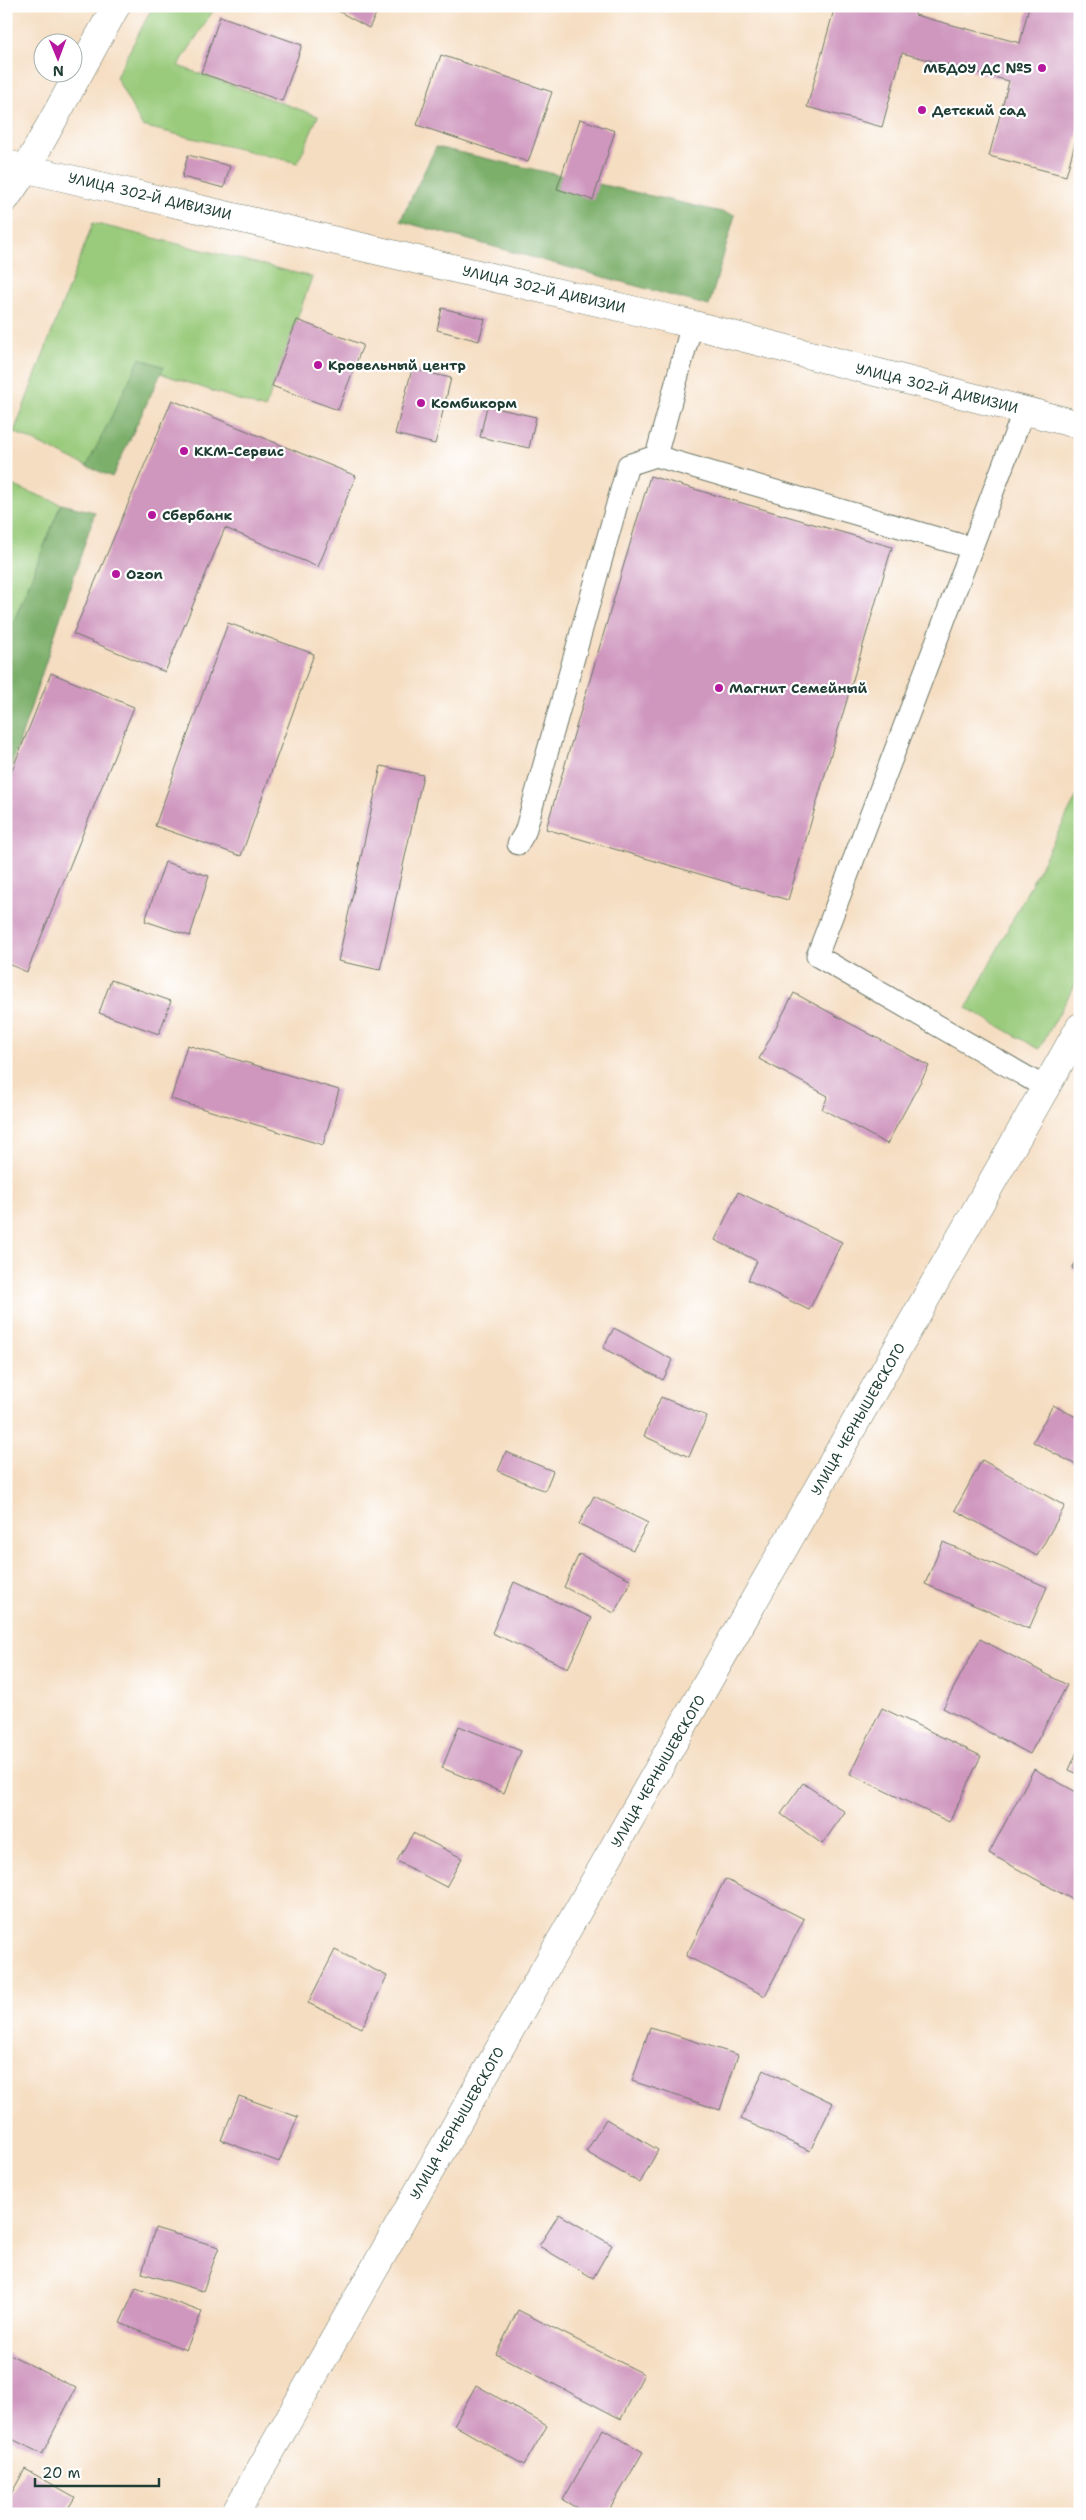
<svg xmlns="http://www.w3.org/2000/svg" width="1086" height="2520" font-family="'Shantell Sans',sans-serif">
	<rect width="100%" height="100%" fill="#fff"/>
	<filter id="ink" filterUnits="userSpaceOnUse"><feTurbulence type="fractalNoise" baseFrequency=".02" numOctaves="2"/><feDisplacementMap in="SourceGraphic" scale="10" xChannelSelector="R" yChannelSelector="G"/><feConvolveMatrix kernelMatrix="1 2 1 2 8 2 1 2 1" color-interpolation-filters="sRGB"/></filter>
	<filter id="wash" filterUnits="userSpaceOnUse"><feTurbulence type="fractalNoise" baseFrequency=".0096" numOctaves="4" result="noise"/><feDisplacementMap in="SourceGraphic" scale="20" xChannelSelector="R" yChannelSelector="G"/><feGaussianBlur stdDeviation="1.12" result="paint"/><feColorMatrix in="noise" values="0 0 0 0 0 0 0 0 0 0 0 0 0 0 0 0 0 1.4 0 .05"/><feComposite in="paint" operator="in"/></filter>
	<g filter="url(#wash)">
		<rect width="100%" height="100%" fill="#f5ddc1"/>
		<path fill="#9acb7b" stroke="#5c8458" d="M 153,6 L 216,6 L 178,66 L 318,116 L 298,163 L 142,126 L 116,77 Z
			M 93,223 L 312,277 L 265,409 L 151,370 L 87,466 L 14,432 Z
			M 6,483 L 61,504 L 6,641 Z
			M 1080,790 L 1080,976 L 1039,1049 L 967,1008 Z"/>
		<path fill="#7baf6b" stroke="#4d7650" d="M 436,147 L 735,215 L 709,306 L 400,221 Z
			M 140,358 L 164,367 L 112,477 L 87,466 Z
			M 61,504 L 95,512 L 6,783 L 6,641 Z"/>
		<g id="blocks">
			<path fill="#cf96be" d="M 329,6 L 380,6 L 369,28 Z
				M 835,6 L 917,6 L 915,15 L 1020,43 L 1029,6 L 1080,6 L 1080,125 L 1066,176 L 989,156 L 1009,81 L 902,53 L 882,127 L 807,107 Z
				M 220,16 L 302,45 L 282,101 L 201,73 Z
				M 441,55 L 552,92 L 528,162 L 417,125 Z
				M 580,119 L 615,131 L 593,200 L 557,189 Z
				M 188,155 L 230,166 L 224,188 L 182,177 Z
				M 442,308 L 485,319 L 479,341 L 437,330 Z
				M 297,320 L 363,345 L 338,410 L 272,386 Z
				M 412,369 L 451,378 L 435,444 L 395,434 Z
				M 172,400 L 356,476 L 318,567 L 225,528 L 165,672 L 73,634 Z
				M 487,406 L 536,417 L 529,448 L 480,437 Z
				M 650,476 L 892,547 L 788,900 L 546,829 Z
				M 228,623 L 314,654 L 241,856 L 155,826 Z
				M 51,673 L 134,707 L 27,972 L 6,963 L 6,785 Z
				M 381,766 L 423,775 L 380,970 L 338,961 Z
				M 165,862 L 209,876 L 190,936 L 145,921 Z
				M 111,980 L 171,1001 L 159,1034 L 99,1013 Z
				M 794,993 L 929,1066 L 887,1144 L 822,1109 L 828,1096 L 759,1059 Z
				M 187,1045 L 339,1090 L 323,1145 L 171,1099 Z
				M 738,1192 L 842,1242 L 809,1310 L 748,1280 L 757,1261 L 715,1240 Z
				M 1080,1256 L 1080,1272 L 1072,1268 Z
				M 614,1328 L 673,1360 L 663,1380 L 603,1348 Z
				M 661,1397 L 707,1416 L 689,1457 L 644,1436 Z
				M 1053,1405 L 1080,1419 L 1080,1467 L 1033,1442 Z
				M 506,1452 L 553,1471 L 545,1491 L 498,1471 Z
				M 982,1460 L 1065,1506 L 1037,1556 L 955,1510 Z
				M 594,1496 L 648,1523 L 633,1550 L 579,1524 Z
				M 943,1542 L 1047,1587 L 1029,1629 L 925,1584 Z
				M 579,1554 L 632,1580 L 614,1613 L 564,1587 Z
				M 514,1582 L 592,1618 L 568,1668 L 492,1633 Z
				M 980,1639 L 1067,1685 L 1030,1754 L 943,1708 Z
				M 882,1708 L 981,1756 L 949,1822 L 850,1774 Z
				M 459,1726 L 521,1751 L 504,1793 L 442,1768 Z
				M 1080,1745 L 1080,1775 L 1069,1770 Z
				M 1034,1769 L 1080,1794 L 1080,1892 L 1075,1901 L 989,1853 Z
				M 803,1783 L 845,1812 L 822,1844 L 781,1814 Z
				M 413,1833 L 462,1858 L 446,1887 L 397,1861 Z
				M 725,1879 L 804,1919 L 765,1996 L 686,1956 Z
				M 335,1950 L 387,1976 L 362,2028 L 308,2003 Z
				M 650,2027 L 738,2055 L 720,2110 L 632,2081 Z
				M 764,2070 L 833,2103 L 810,2151 L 741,2119 Z
				M 239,2096 L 298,2117 L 279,2162 L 221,2140 Z
				M 606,2119 L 658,2150 L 640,2183 L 586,2152 Z
				M 559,2214 L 612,2245 L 593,2278 L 539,2246 Z
				M 155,2228 L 219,2247 L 203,2291 L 142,2273 Z
				M 136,2288 L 202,2312 L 186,2350 L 120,2323 Z
				M 518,2310 L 644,2374 L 621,2419 L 496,2354 Z
				M 7,2353 L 76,2388 L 42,2454 L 6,2436 Z
				M 476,2385 L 547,2426 L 524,2465 L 454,2425 Z
				M 603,2429 L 643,2452 L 607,2514 L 587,2514 L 563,2500 Z
				M 25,2469 L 75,2497 L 65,2514 L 6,2514 L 6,2503 Z
				M 384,2507 L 396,2514 L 380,2514 Z"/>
		</g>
	</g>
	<g filter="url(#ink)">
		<use href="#blocks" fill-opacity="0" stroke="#6a7565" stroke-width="1"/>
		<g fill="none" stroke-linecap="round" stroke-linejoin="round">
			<defs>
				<path id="service" d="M 692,324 L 656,456 L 972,548
					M 1024,410 L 817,956 L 1046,1088
					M 518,844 L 525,832 L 628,465 L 656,456"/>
				<path id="minor" d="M 27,167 L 116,6
					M 235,2514 L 1080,1027"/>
				<path id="tertiary" d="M 6,198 L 27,167"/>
				<path id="primary" d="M 6,164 L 675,320 L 1080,425"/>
			</defs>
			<use href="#service" stroke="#6a7565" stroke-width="23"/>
			<use href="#minor" stroke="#6a7565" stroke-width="29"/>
			<use href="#tertiary" stroke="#6a7565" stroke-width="29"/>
			<use href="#primary" stroke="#6a7565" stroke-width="29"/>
			<use href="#service" stroke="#fff" stroke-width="21"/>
			<use href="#minor" stroke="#fff" stroke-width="28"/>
			<use href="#tertiary" stroke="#fff" stroke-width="28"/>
			<use href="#primary" stroke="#fff" stroke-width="28"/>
		</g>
	</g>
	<g fill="#b5179e" stroke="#fff" stroke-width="2">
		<circle cx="1042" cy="68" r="5"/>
		<circle cx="922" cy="110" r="5"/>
		<circle cx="318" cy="365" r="5"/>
		<circle cx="421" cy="403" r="5"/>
		<circle cx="184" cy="451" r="5"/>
		<circle cx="152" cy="515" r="5"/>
		<circle cx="116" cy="574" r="5"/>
		<circle cx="719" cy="688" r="5"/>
	</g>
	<g text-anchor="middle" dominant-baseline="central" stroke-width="4.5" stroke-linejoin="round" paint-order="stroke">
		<g font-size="14" font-weight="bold" fill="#1f3d34" stroke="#fff" text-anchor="start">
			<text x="1032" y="68" text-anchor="end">МБДОУ ДС №5</text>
			<text x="932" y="110">Детский сад</text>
			<text x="328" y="365">Кровельный центр</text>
			<text x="431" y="403">Комбикорм</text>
			<text x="194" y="451">ККМ-Сервис</text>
			<text x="162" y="515">Сбербанк</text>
			<text x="126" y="574">Ozon</text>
			<text x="729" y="688">Магнит Семейный</text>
		</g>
		<g font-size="14" fill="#1f3d34" stroke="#fff">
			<text transform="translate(150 196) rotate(13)">УЛИЦА 302-Й ДИВИЗИИ</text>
			<text transform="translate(544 289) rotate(13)">УЛИЦА 302-Й ДИВИЗИИ</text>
			<text transform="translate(937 388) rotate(14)">УЛИЦА 302-Й ДИВИЗИИ</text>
			<text transform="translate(858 1419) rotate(-60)">УЛИЦА ЧЕРНЫШЕВСКОГО</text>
			<text transform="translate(658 1771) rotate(-60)">УЛИЦА ЧЕРНЫШЕВСКОГО</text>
			<text transform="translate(457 2123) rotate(-60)">УЛИЦА ЧЕРНЫШЕВСКОГО</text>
		</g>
	</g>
	<rect width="1086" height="2520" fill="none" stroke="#fff" stroke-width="25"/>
	<g transform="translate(58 58) rotate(179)"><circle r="24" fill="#ffffff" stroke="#a5b1ae"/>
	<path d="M0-4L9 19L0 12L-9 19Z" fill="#b5179e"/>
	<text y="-8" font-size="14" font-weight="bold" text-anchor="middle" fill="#1f3d34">N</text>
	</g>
	<path d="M35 2478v8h124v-8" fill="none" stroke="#1f3d34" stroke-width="2.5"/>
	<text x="42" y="2478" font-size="15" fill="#1f3d34" stroke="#ffffff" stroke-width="4" paint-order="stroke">20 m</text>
</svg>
